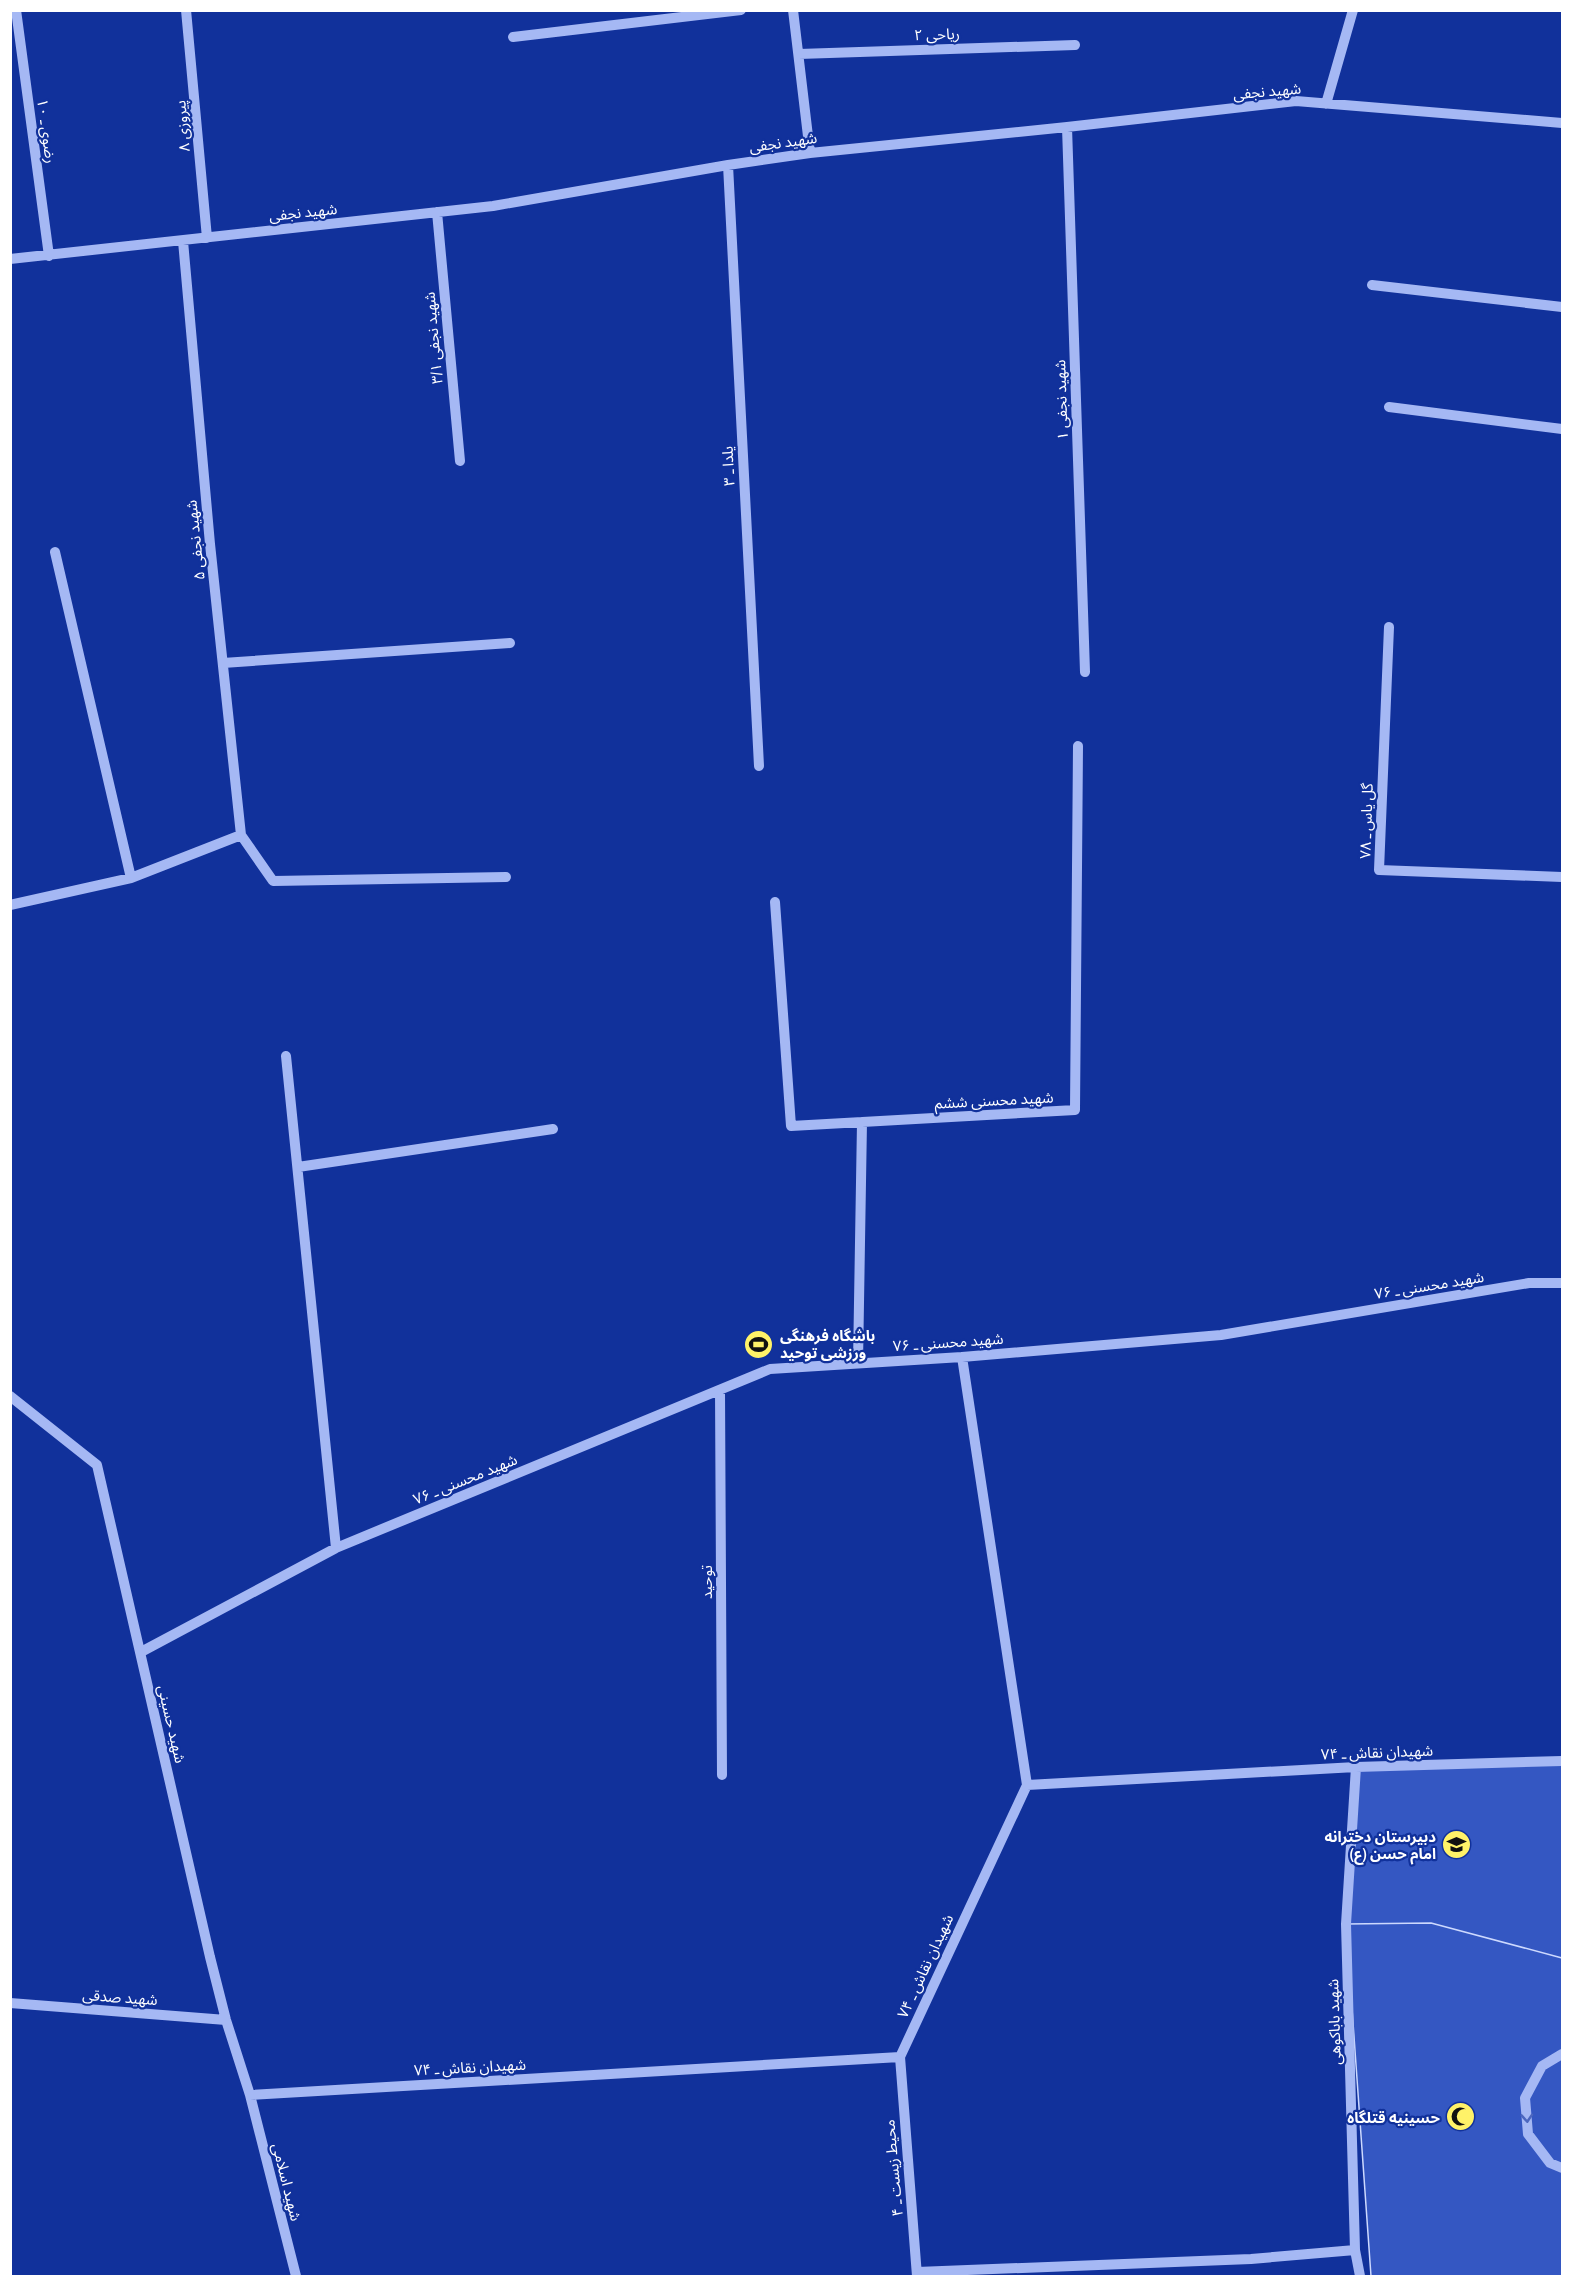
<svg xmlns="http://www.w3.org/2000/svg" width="1573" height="2287" font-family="'Archivo Narrow','Noto Sans Arabic',sans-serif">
	<rect width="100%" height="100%" fill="#11319b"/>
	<path fill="#3457c2" stroke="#cdd9fe" stroke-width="1.5" d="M 1562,1761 L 1562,1958 L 1431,1923 L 1346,1924 L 1356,1767 Z
		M 1431,1923 L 1562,1958 L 1562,2276 L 1371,2276 L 1346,1924 Z"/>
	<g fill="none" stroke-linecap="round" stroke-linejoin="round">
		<path stroke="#a5b8f4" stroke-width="10" d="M 16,10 L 49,256
			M 186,10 L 207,238
			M 793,10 L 810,153
			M 513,37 L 741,10
			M 799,54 L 1075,45
			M 1326,104 L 1353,10
			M 1067,127 L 1085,672
			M 728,165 L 759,766
			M 437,212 L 460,461
			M 183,241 L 210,544 L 241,835 L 273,881 L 506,877
			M 10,259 L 493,206 L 728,165 L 810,153 L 1067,127 L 1296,101 L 1562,123
			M 1372,285 L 1562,307
			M 1389,407 L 1562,429
			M 55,552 L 131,878
			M 1389,627 L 1379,870 L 1562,877
			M 223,663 L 510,643
			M 775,902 L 791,1126 L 1075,1110 L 1078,746
			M 10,905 L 131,878 L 241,835
			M 286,1056 L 336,1548
			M 298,1167 L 553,1129
			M 962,1357 L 1027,1785
			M 858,1363 L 862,1122
			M 720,1390 L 722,1775
			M 10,1396 L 97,1465 L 210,1957 L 226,2020 L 250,2095 L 296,2276
			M 141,1652 L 336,1548 L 770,1369 L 962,1357 L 1221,1335 L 1529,1283 L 1562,1283
			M 1356,1767 L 1346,1924 L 1355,2250 L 1360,2276
			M 10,2003 L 226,2020
			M 1562,2054 L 1542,2066 L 1525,2098 L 1528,2134 L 1550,2163 L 1562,2168
			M 900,2057 L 917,2276
			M 250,2095 L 900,2057 L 1027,1785 L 1356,1767 L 1562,1761
			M 917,2272 L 1251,2259 L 1355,2250"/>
	</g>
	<defs><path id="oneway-chevron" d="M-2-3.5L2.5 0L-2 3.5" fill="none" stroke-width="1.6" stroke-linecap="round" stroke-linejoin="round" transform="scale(1.5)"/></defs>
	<use stroke="#4c67bf" href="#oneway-chevron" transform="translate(1527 2118) rotate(86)"/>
	<defs>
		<symbol id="stadium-disc" viewBox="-11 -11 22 22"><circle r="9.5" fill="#fff268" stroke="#11319b"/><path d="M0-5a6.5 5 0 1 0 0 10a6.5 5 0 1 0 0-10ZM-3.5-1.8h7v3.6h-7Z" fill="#111"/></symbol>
		<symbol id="school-disc" viewBox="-11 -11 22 22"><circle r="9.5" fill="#fff268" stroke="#11319b"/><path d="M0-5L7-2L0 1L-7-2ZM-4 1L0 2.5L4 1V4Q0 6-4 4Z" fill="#111"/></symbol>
		<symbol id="mosque-disc" viewBox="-11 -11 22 22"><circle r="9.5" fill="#fff268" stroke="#11319b"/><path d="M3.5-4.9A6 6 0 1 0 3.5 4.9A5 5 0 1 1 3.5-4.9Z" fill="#111"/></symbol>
	</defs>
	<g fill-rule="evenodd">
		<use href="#stadium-disc" x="742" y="1328" width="33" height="33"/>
		<use href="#school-disc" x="1440" y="1828" width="33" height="33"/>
		<use href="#mosque-disc" x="1444" y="2100" width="33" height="33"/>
	</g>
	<g text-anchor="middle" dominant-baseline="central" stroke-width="4.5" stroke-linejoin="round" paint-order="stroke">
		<g font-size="15" fill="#fff" stroke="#11319b">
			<text transform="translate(937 34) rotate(-2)">ریاحی ۲</text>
			<text transform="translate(1267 91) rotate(-5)">شهید نجفی</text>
			<text transform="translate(182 126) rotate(-95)">پیروزی ۸</text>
			<text transform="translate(47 131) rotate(82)">رضوی ـ ۱۰</text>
			<text transform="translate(783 142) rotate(-8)">شهید نجفی</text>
			<text transform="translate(303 212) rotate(-6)">شهید نجفی</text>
			<text transform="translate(433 338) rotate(-95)">شهید نجفی ۳/۱</text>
			<text transform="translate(1061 400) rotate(-92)">شهید نجفی ۱</text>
			<text transform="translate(728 466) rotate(-93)">یلدا ـ ۳</text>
			<text transform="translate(195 540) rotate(-96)">شهید نجفی ۵</text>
			<text transform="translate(1366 821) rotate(-88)">گل یاس ـ ۷۸</text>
			<text transform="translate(994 1100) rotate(-3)">شهید محسنی ششم</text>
			<text transform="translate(1429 1285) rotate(-9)">شهید محسنی ـ ۷۶</text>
			<text transform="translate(948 1342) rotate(-4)">شهید محسنی ـ ۷۶</text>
			<text transform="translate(465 1479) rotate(-22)">شهید محسنی ـ ۷۶</text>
			<text transform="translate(706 1582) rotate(-90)">توحید</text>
			<text transform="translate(172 1724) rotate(77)">شهید حسینی</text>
			<text transform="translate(1377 1752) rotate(-2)">شهیدان نقاش ـ ۷۴</text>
			<text transform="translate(925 1966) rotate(-65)">شهیدان نقاش ـ ۷۴</text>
			<text transform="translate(120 1997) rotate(4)">شهید صدقی</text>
			<text transform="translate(1334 2022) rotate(-92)">شهید باباکوهی</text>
			<text transform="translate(470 2067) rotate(-3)">شهیدان نقاش ـ ۷۴</text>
			<text transform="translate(893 2168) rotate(-95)">محیط زیست ـ ۴</text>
			<text transform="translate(287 2182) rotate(76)">شهید اسلامی</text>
		</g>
		<g font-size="15" font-weight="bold" fill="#fff" stroke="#11319b" text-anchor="end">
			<text x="780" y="1335" text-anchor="start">باشگاه فرهنگی<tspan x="780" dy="17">ورزشی توحید</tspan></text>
			<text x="1436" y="1836">دبیرستان دخترانه<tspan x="1436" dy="17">امام حسن (ع)</tspan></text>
			<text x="1440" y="2117">حسینیه قتلگاه</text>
		</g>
	</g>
	<rect width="1573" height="2287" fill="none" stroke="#ffffff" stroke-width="24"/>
</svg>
